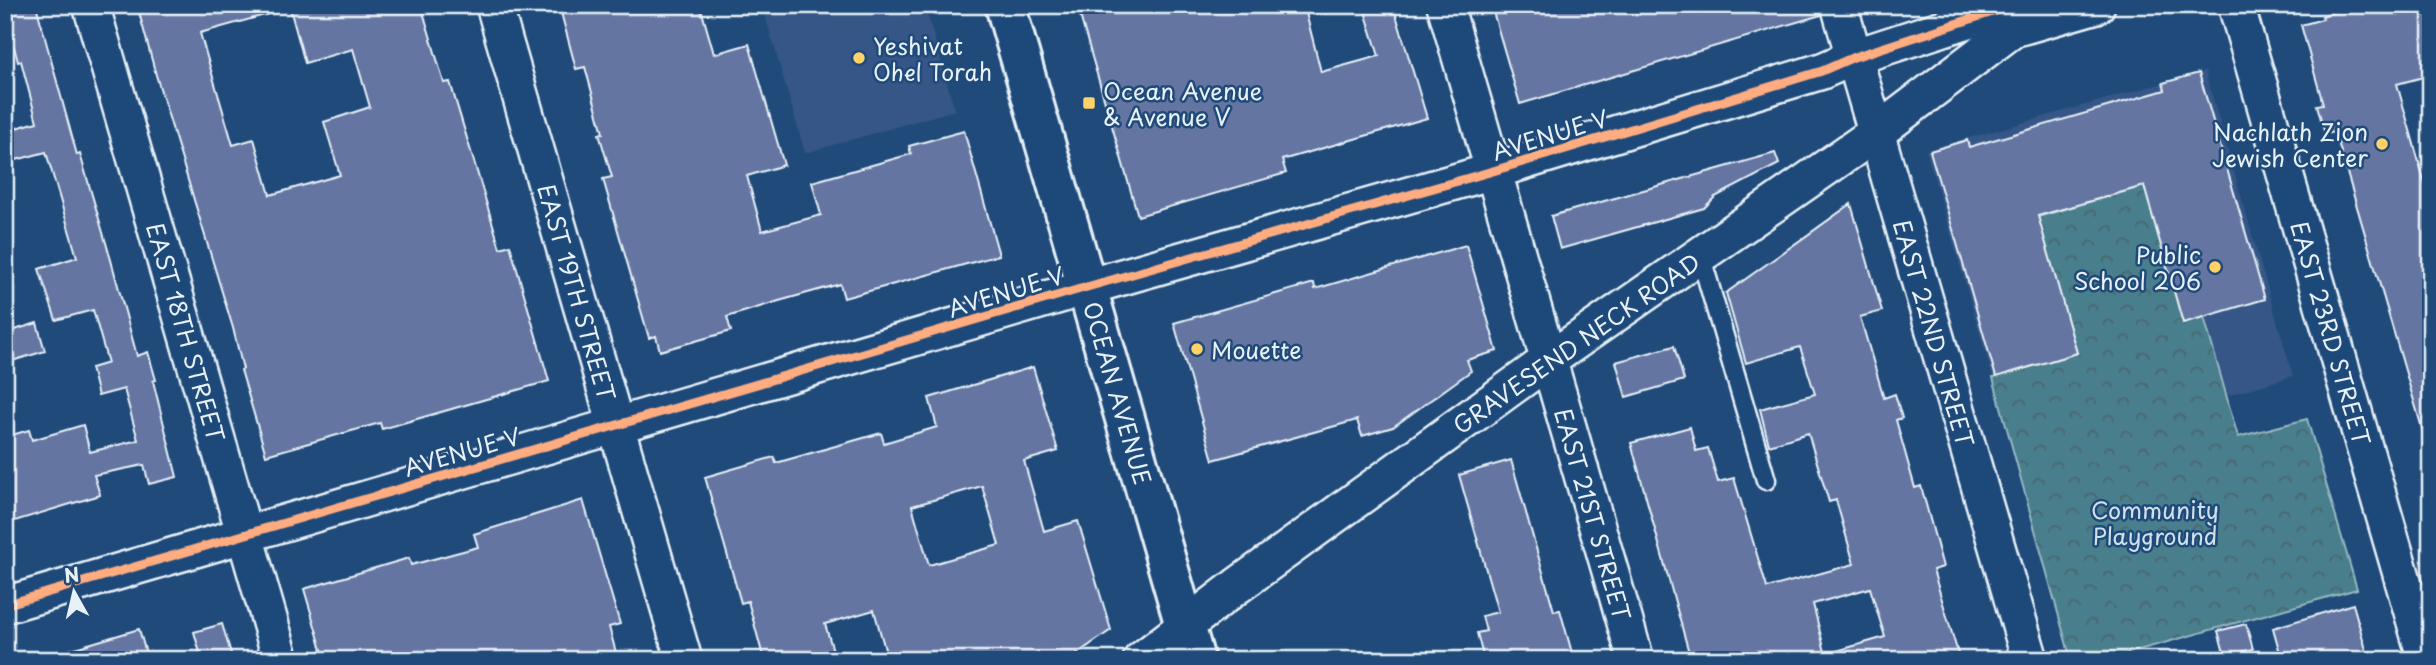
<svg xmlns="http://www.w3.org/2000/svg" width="2436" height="665" font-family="'Playpen Sans',sans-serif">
	<defs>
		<pattern id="park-crowns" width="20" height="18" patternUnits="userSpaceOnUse" patternTransform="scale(1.75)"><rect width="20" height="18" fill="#497e8c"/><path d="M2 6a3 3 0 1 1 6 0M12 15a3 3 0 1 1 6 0" fill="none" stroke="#48666e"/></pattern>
	</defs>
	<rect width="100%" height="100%" fill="#1f4a7a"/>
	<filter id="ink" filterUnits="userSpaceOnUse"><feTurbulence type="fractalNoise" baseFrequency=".0143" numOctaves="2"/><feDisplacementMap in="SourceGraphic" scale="14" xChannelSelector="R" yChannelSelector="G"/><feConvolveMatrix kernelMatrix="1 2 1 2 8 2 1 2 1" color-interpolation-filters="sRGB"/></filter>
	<g filter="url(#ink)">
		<path fill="#345786" d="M 762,5 L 925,5 L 955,110 L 805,153 Z
			M 2205,71 L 2293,376 L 2226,396 L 2204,318 L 2183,323 L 2144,186 L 2077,353 L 1993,378 L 1926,150 Z"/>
		<path fill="url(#park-crowns)" stroke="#98b8c2" stroke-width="2" d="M 2144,186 L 2183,322 L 2204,317 L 2238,437 L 2307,419 L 2357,589 L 2103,660 L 2071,660 L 1993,378 L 2077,353 L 2038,217 Z"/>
		<path fill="#6574a2" stroke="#e8f1f8" stroke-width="2" fill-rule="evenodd" d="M 5,5 L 36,5 L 77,155 L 80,154 L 111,260 L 137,356 L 148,352 L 156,380 L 153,381 L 177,477 L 149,484 L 144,465 L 94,475 L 100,495 L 5,524 L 5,437 L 29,430 L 32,440 L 83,425 L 90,452 L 138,440 L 124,389 L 98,396 L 91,368 L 108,363 L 93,310 L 56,320 L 39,269 L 77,257 L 46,152 L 16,160 L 9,130 L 37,122 L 21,61 L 18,62 L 5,13 Z
			M 137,5 L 271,5 L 272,13 L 200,33 L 233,145 L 254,139 L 270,195 L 340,175 L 324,122 L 370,107 L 353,49 L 305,63 L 289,5 L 421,5 L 444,83 L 450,82 L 500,248 L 510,245 L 549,381 L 382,429 L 380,423 L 266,455 L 241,370 L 243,369 L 233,328 L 156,75 Z
			M 559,5 L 700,5 L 714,54 L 749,44 L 784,165 L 747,176 L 762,231 L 821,215 L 812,182 L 911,154 L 909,146 L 964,131 L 999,255 L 844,298 L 840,284 L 779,301 L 727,317 L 731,331 L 660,351 L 656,336 L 649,338 L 603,179 L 612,177 L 599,134 L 603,133 L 585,67 L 576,69 Z
			M 1077,5 L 1304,5 L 1321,72 L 1379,56 L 1363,5 L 1393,5 L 1427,118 L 1282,160 L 1286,173 L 1138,216 Z
			M 1491,5 L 1697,5 L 1700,14 L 1732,5 L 1819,5 L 1821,15 L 1520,104 Z
			M 2359,5 L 2431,5 L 2431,75 L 2397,84 L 2431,205 L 2431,434 L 2424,435 L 2335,132 L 2325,134 L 2317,105 L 2323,104 L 2301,25 L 2323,19 L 2322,16 Z
			M 2199,73 L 2265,299 L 2183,323 L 2144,186 L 2038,216 L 2077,353 L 1996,377 L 1930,151 L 1967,140 L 1969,147 L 2165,90 L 2163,83 Z
			M 1775,153 L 1779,164 L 1715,197 L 1704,208 L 1560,249 L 1551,216 Z
			M 1851,204 L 1882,311 L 1860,317 L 1884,398 L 1895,394 L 1902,418 L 1896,420 L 1915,488 L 1921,486 L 1943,567 L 1933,570 L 1960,660 L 1834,660 L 1833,652 L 1885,637 L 1870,588 L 1813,604 L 1827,660 L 1691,660 L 1631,443 L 1690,427 L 1696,451 L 1708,448 L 1718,482 L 1734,478 L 1767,588 L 1854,564 L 1836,500 L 1829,502 L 1808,433 L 1769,445 L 1760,409 L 1815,394 L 1800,347 L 1746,363 L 1726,293 Z
			M 1466,245 L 1497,351 L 1467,360 L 1471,371 L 1393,427 L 1362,436 L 1357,420 L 1213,460 L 1174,323 L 1314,283 L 1315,289 Z
			M 37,323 L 45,351 L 12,361 L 5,333 Z
			M 1674,346 L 1684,380 L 1626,397 L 1616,362 Z
			M 1033,367 L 1058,451 L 1024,461 L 1044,531 L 1078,521 L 1111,630 L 1068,660 L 888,660 L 874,610 L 825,624 L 834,654 L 810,660 L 764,660 L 748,601 L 741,603 L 705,477 L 774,457 L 776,463 L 881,433 L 884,443 L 937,427 L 929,398 ZM 982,486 L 999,545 L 929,565 L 912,506 Z
			M 1511,460 L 1554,611 L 1560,610 L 1574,660 L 1484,660 L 1477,633 L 1486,631 L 1482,616 L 1498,612 L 1459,475 Z
			M 583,500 L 620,624 L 609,627 L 618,660 L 325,660 L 304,589 L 409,558 L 411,565 L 478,547 L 474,534 Z
			M 2353,604 L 2369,660 L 2282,660 L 2273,628 Z
			M 222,624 L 233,660 L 202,660 L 194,632 Z
			M 2246,624 L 2253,649 L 2225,656 L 2218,631 Z
			M 139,629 L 148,660 L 59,660 L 58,653 Z"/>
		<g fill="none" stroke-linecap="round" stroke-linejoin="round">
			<defs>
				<path id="lane" d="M 1700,254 L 1766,480"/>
				<path id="street" d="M 91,5 L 281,660
					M 494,5 L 684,660
					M 1445,5 L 1636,660
					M 1839,5 L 2030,660
					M 2236,5 L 2426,660
					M 5,605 L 1087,287 L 1493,171 L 1822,71 L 1854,57 L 2014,5
					M 1141,660 L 1237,586 L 1549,360 L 1876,133 L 2013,29 L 2097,5"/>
				<path id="secondary" d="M 1005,5 L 1195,660"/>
			</defs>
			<use href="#lane" stroke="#e8f1f8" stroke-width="23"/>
			<use href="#street" stroke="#e8f1f8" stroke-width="40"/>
			<use href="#secondary" stroke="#e8f1f8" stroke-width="44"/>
			<use href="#lane" stroke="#1f4a7a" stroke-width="18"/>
			<use href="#street" stroke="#1f4a7a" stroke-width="35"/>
			<use href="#secondary" stroke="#1f4a7a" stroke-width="38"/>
			<defs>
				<path id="cycleway" d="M 5,605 L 1087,287 L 1493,171 L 1822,71 L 1854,57 L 2014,5"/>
			</defs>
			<use href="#cycleway" stroke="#1f4a7a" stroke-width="13"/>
			<use href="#cycleway" stroke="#ffac80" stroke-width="9"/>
		</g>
	</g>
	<g fill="#ffd166" stroke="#1f4a7a" stroke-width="2.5">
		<circle cx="859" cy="58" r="7"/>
		<rect x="1082" y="96" width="14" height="14" rx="3.5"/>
		<circle cx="2382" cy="144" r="7"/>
		<circle cx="2215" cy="267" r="7"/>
		<circle cx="1197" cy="349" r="7"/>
	</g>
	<g text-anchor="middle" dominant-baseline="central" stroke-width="5" stroke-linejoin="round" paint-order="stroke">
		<g font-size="23" fill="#e8f1f8" stroke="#1f4a7a" text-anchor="start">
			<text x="873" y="45">Yeshivat<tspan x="873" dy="26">Ohel Torah</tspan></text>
			<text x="1103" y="90">Ocean Avenue<tspan x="1103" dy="26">&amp; Avenue V</tspan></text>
			<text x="2368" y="131" text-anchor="end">Nachlath Zion<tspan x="2368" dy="26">Jewish Center</tspan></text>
			<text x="2201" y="254" text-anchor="end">Public<tspan x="2201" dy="26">School 206</tspan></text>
			<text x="1211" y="349">Mouette</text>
		</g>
		<g font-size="23" fill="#e8f1f8" stroke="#1f4a7a">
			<text transform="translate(1550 134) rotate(-17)">AVENUE V</text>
			<text transform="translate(1006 291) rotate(-17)">AVENUE V</text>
			<text transform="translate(577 292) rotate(74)">EAST 19TH STREET</text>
			<text transform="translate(186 332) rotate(74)">EAST 18TH STREET</text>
			<text transform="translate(1934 333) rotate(74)">EAST 22ND STREET</text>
			<text transform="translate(2331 333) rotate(74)">EAST 23RD STREET</text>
			<text transform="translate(1576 343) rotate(-35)">GRAVESEND NECK ROAD</text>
			<text transform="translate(1118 393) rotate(74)">OCEAN AVENUE</text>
			<text transform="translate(462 451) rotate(-16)">AVENUE V</text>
			<text transform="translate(1593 514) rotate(74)">EAST 21ST STREET</text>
		</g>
		<g font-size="23" fill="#d0e0e8" stroke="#1f4a7a">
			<text x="2155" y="509">Community<tspan x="2155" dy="26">Playground</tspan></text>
		</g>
	</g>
	<rect width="2436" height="665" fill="none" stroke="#1f4a7a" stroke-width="28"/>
	<rect x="14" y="14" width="2408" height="637" fill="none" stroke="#e8f1f8" stroke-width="2.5" filter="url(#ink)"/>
	<g transform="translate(74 592) rotate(352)" stroke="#1f4a7a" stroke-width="5" paint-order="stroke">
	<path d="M0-5L12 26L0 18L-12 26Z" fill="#e8f1f8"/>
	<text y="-10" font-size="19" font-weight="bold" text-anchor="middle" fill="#e8f1f8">N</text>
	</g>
</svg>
